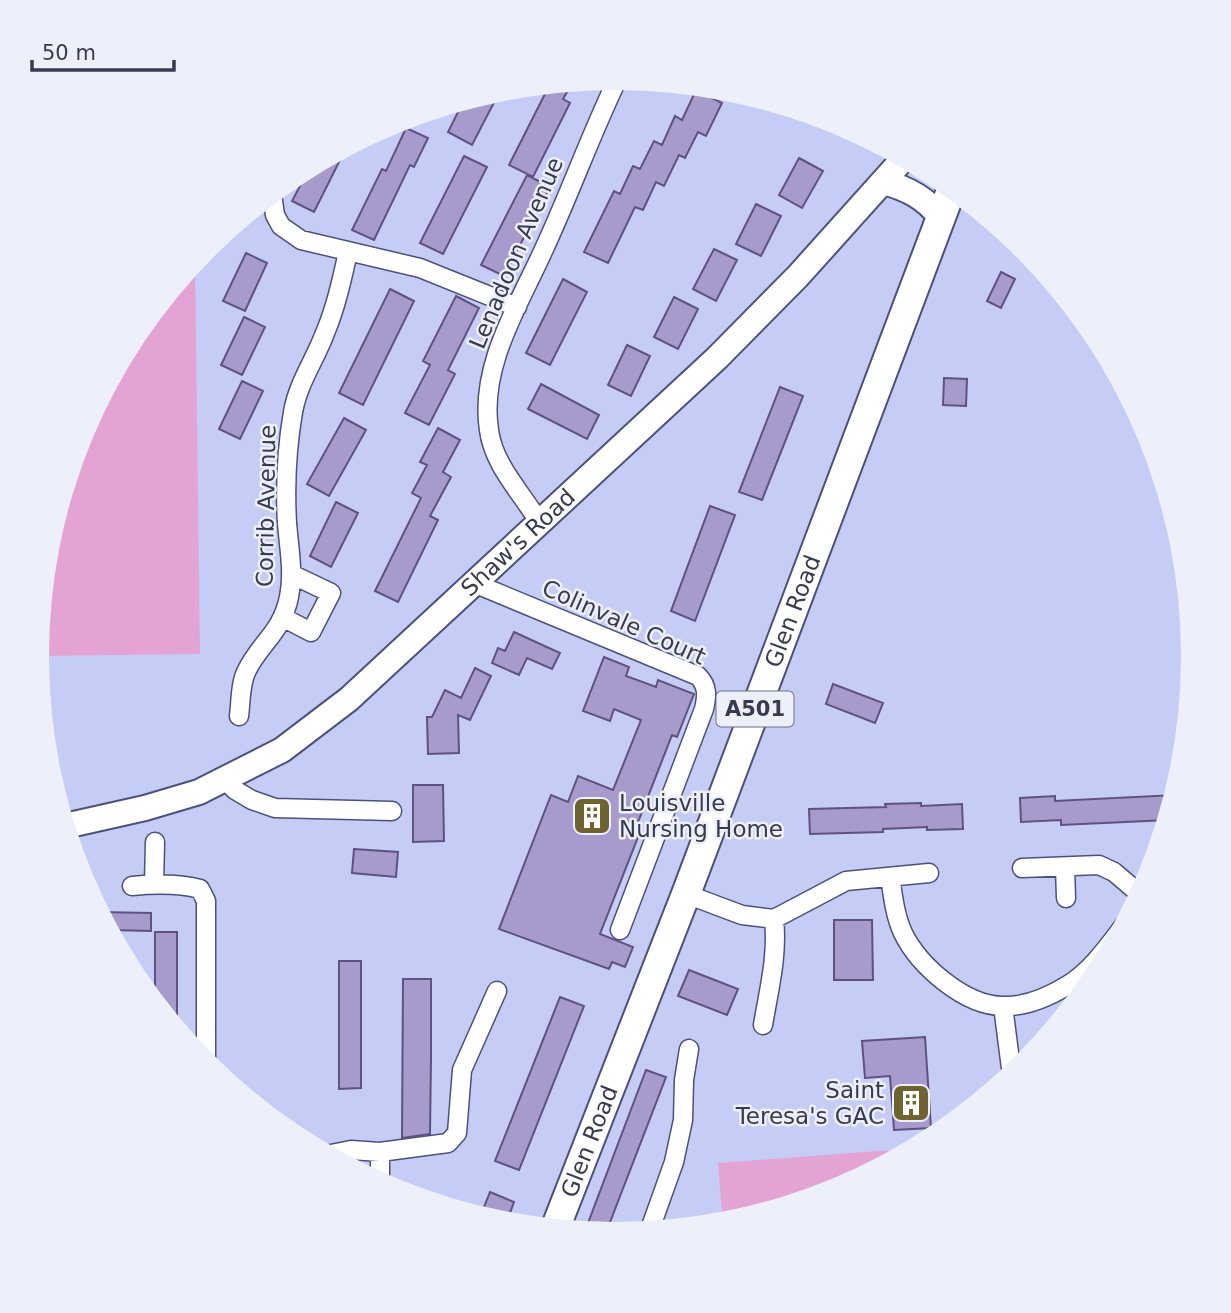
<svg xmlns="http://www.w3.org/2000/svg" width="1231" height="1313" font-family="'DejaVu Sans',sans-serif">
	<rect width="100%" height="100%" fill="#c5cdf7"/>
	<path fill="#e3a4d3" d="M 195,261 L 200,654 L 37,656 L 48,543 L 81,435 L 135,335 Z
		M 918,1148 L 837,1191 L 723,1225 L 718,1163 Z"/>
	<path fill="#a79acc" stroke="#5f5280" stroke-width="2" d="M 573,82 L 563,99 L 570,103 L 533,177 L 509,165 L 550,84 Z
		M 501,89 L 472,145 L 448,132 L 464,100 Z
		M 696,90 L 722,103 L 706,136 L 698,132 L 685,158 L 679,155 L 664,186 L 656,182 L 643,210 L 635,207 L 608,263 L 584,252 L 614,191 L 620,194 L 633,166 L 640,169 L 654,141 L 662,145 L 675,116 L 682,120 Z
		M 406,128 L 428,138 L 414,167 L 410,165 L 374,240 L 352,230 L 382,169 L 386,171 Z
		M 346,148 L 314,212 L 292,201 L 310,167 Z
		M 464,156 L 487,167 L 443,254 L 420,243 Z
		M 799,158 L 823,171 L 802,208 L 779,195 Z
		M 527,175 L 550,187 L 504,276 L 481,265 Z
		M 756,204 L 781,216 L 761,256 L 736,244 Z
		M 714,249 L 737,260 L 716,301 L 693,289 Z
		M 246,253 L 267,263 L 245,311 L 223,301 Z
		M 1001,272 L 1015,279 L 1001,308 L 987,301 Z
		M 563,279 L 587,292 L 550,365 L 526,353 Z
		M 390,289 L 414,301 L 363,405 L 339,393 Z
		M 456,296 L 479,308 L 448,370 L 455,374 L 429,425 L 405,413 L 430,365 L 423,361 Z
		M 674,297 L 698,309 L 678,349 L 654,337 Z
		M 244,317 L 265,327 L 242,375 L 221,365 Z
		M 627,345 L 650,356 L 631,396 L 608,385 Z
		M 944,378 L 967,379 L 966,406 L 943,405 Z
		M 242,381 L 263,391 L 240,439 L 219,429 Z
		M 541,384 L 599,415 L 587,439 L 528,409 Z
		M 780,387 L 803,396 L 762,500 L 739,492 Z
		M 344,418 L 366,430 L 329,496 L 307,484 Z
		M 438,428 L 460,440 L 443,472 L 451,477 L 430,516 L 438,520 L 398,602 L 375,591 L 421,498 L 412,493 L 427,465 L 420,462 Z
		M 336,502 L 358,513 L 331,567 L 310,556 Z
		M 710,506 L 735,515 L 695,621 L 671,611 Z
		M 514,632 L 560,653 L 552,669 L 527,658 L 519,675 L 492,663 L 498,648 L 505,651 Z
		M 604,657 L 629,667 L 626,676 L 656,687 L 658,680 L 694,694 L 677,737 L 672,735 L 635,830 L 640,832 L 600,934 L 633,947 L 625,967 L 612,962 L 609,969 L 499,929 L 551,795 L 568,802 L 578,776 L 613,790 L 641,720 L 614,709 L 610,721 L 583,711 Z
		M 475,668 L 491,676 L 470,720 L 458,715 L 459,753 L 428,754 L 427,717 L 432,717 L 445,690 L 461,698 Z
		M 833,684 L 883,703 L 875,723 L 826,704 Z
		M 413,785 L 443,785 L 444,841 L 413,842 Z
		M 1175,795 L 1168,820 L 1061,825 L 1061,820 L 1021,822 L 1020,798 L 1055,796 L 1055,801 Z
		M 921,803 L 921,806 L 962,804 L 963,829 L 927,830 L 927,827 L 883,829 L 883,832 L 810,834 L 809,809 L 886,807 L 885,804 Z
		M 354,849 L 398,852 L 396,877 L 352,873 Z
		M 99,912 L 151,913 L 151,931 L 109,930 Z
		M 834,920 L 872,920 L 873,980 L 834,980 Z
		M 155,932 L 177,932 L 177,1016 L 165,1016 L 155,1003 Z
		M 339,961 L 361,961 L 361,1088 L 339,1089 Z
		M 689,970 L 738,989 L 727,1015 L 678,996 Z
		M 403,979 L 431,979 L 431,1059 L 430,1134 L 402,1138 Z
		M 560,997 L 584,1006 L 519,1170 L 495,1161 Z
		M 925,1037 L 931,1128 L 894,1130 L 890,1076 L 865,1078 L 862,1041 Z
		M 646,1070 L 666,1077 L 607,1230 L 588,1223 Z
		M 490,1192 L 514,1202 L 506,1224 L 480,1217 Z"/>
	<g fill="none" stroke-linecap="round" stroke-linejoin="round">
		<defs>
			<path id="street" d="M 272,194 L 275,215 L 281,226 L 301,240 L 420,268 L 517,307
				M 542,522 L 534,514 C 517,488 493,462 489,430 C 479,366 519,305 544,249 C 570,193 591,134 618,78
				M 476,584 L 698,676 C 708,686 707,696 704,709 L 620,930
				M 284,618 L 311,632 L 331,593 L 291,574
				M 239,716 C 241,701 240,683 247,670 C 261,642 282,632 289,597 C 294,573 289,548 287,523 C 285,487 287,447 293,412 C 298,383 315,360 325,333 C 336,307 342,279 348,252
				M 225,780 L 235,790 L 252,800 L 275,808 L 392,811
				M 1065,867 L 1066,898
				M 1022,868 L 1099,865 L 1114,872 L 1141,895
				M 890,877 C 893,896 895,916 903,933 C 919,966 965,1006 1003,1006 C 1025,1007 1050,996 1068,985 C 1092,970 1109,945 1126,923
				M 154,884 L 155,842
				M 132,886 C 154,884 178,883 200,889 L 206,901 L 206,1066
				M 686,894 L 742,915 L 774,919 L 846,881 L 929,873
				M 1003,1006 L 1012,1076
				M 763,1025 C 769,989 778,955 774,919
				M 326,1155 L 351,1150 L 380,1152 L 448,1143 L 457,1133 L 462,1070 L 497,991
				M 380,1184 L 380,1152
				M 649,1232 L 674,1162 L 683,1120 L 684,1080 L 689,1049"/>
			<g id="secondary">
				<path d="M 883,182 C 907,188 926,198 941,218"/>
				<path id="s1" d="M 65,826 L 145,808 L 199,792 L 282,750 L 349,699 L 717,358 L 798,276 L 904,158"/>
			</g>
			<g id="primary">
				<path id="s2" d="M 555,1229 L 686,894 L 952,188"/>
			</g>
		</defs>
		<use href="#street" stroke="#4a517e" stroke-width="21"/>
		<use href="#secondary" stroke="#4a517e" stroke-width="28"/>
		<use href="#primary" stroke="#4a517e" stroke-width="32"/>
		<use href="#street" stroke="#fff" stroke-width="18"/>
		<use href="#secondary" stroke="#fff" stroke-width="24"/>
		<use href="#primary" stroke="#fff" stroke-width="28"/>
	</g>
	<defs>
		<symbol id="building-square" viewBox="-11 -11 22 22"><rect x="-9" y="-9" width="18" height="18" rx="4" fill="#6f6330" stroke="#edeffa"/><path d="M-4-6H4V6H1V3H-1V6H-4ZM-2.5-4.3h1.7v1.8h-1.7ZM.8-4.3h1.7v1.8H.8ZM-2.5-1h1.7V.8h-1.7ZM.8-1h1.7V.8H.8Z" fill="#fff"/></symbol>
	</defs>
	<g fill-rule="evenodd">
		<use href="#building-square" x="570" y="794" width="44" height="44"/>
		<use href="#building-square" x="889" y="1081" width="44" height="44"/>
	</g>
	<g text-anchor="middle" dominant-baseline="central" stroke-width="5" stroke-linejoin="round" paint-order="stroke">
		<rect fill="#edeffa" stroke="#6e7183" stroke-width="2" x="716.5" y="691.5" width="77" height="35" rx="5"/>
		<g font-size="21" font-weight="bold" fill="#373b50">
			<text x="755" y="709">A501</text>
		</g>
		<g font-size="23" fill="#373b50" stroke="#edeffa">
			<text transform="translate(516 253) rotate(-67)">Lenadoon Avenue</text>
			<text transform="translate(266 506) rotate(-89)">Corrib Avenue</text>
			<text stroke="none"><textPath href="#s1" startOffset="546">Shaw's Road</textPath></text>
			<text stroke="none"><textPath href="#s2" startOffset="662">Glen Road</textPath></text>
			<text transform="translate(624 622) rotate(24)">Colinvale Court</text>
			<text stroke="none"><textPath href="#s2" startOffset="94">Glen Road</textPath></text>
		</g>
		<g font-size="23" fill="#373b50" stroke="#edeffa" text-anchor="start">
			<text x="619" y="803">Louisville<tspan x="619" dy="26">Nursing Home</tspan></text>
			<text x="884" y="1090" text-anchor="end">Saint<tspan x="884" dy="26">Teresa's GAC</tspan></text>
		</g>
	</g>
	<path d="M0 0H1231V1313H0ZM49 656a566 566 0 1 1 1132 0a566 566 0 1 1-1132 0Z" fill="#edeffa" fill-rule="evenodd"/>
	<path d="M32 60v10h142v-10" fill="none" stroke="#373b50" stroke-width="3.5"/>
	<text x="42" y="60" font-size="21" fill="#373b50" stroke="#edeffa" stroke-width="5" paint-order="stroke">50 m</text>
</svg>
